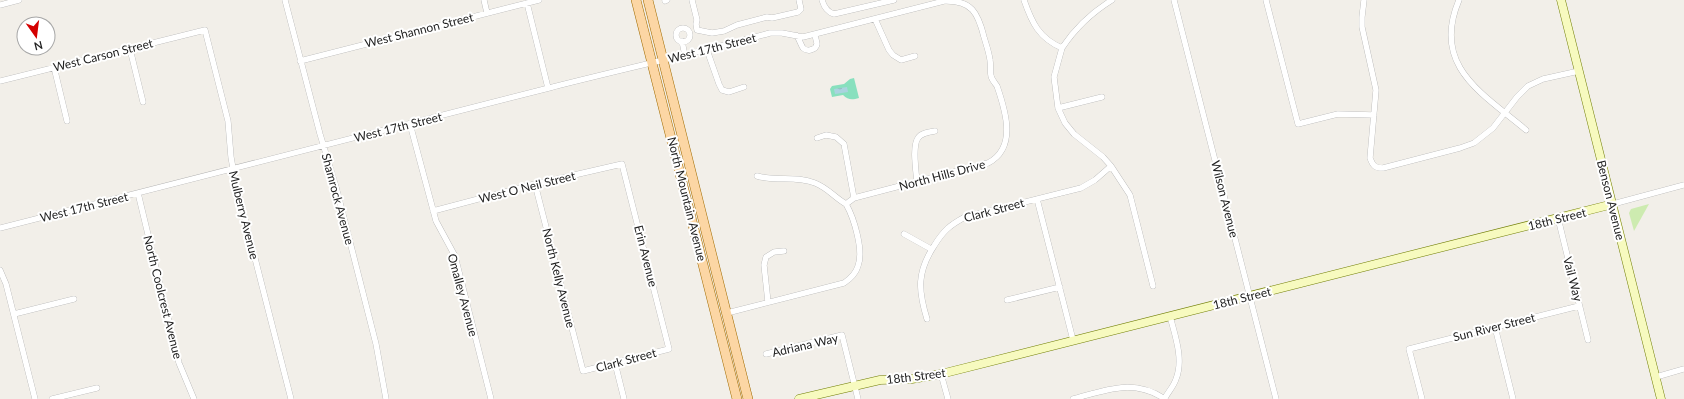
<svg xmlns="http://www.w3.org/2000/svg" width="1684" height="399" font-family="Lato,sans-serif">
	<defs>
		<pattern id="water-ripples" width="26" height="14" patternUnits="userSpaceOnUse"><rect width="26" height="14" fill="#aad3df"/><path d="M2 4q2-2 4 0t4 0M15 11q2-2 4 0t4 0" fill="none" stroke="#92b5bf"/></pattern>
	</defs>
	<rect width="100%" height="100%" fill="#f2efe9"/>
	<path fill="#cdebb0" d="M 1649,204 L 1634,231 L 1629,213 L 1631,209 Z"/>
	<path fill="#88e0be" d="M 854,78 L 859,98 C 852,100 848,100 843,95 L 832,97 L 830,89 L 832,86 L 844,84 L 850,79 Z"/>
	<path fill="url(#water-ripples)" d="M 847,87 L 848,92 L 835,94 L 834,89 Z"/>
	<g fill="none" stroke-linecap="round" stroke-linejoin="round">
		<defs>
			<path id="street" d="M 285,0 L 320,134 L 336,187 L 376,344 L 386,399
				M 484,0 L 487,13
				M 692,0 L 697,20 L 696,24 L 697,30
				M 822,0 C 824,7 827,12 834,14 L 894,0
				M 1024,0 C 1032,23 1039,38 1062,48 L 1054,77 L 1058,108 L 1065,123 L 1074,134 L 1103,157 L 1111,166 L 1130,195 L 1153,286
				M 1174,0 L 1276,399
				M 1266,0 L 1298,124 L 1338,114 L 1374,115
				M 1364,0 L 1362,17 L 1362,27 L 1376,90 L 1370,158 C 1373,166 1375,168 1383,168 L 1460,148 L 1474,143 L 1493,128 L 1517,97 L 1528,86 L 1543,79 L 1579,71
				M 1459,0 C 1431,66 1482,93 1526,130
				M 665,1 L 667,0
				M 527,3 L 548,88
				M 0,5 L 19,0
				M 875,19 L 889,50 L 893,55 L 901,60 L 915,56
				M676 35a7 7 0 1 1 14 0a7 7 0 1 1-14 0Z
				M 697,30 L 712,33 L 724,31 L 737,25 L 767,17 L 772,18 L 798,12 L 801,9 L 799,0
				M 797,36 C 799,39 801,45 803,48 C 807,52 816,50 817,44 C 817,42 815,37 815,34
				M 682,41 L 685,56
				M 1062,48 C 1076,27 1091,13 1112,0
				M 130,49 L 143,102
				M 707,50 L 719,84 L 722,90 L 729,92 L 744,87
				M 300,61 L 539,0
				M 54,67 L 67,121
				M 0,81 L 205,30 L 228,121 L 231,157 L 235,180 L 291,399
				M 1058,108 L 1102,97
				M 410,124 L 436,221 L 455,256 L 491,399
				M 817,138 L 826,135 L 836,137 L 844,144 L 854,198
				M 757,176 C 778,182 794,175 815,183 C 828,188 835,198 846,204
				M 917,182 C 916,171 912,146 918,138 C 921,133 929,132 935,131
				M 138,193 L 179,363 L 194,399
				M 1037,199 L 1073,340
				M 1613,204 L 1684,185
				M 433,211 L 535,184 L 622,164 L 669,349 L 583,371 L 535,184
				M 1558,218 L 1588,340
				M 0,228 C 183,181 366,134 549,88 C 623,69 697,53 770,33 L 782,33 L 803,37 L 944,1 C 972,0 978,13 984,37 C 986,44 989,52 990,60 C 991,66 990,71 991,76 C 992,80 995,83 997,86 C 1006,112 1017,148 988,163 L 854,198 L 846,204 C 854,218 864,251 858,266 C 856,273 850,279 844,283 L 727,313
				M 904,234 L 931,249
				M 0,270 L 6,284 L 35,399
				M 1007,300 L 1060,287
				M 768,302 L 764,265 L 766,257 L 774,252 L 784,251
				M 14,314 L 74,299
				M 927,319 C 918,290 917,272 934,246 C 943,231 950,225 965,217 L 1081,188 L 1095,180 L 1111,166
				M 1495,327 L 1513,399
				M 766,354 L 842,335 L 858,399
				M 615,363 L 624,399
				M 941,374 L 948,399
				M 1656,377 L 1684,369
				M 1165,398 C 1168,392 1174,386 1176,379 C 1184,359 1175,336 1170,316
				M 52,399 L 97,388
				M 1073,399 C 1106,390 1133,378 1165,399
				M 1422,399 L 1409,349 L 1579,306"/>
			<path id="secondary" d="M 1561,0 L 1661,399
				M 799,399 L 880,380 L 912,379 L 941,374 L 1613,204"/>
			<path id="primary" d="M 636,0 L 737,399
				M 648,0 L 748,399"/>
		</defs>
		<use href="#street" stroke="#a9a9a9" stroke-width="6"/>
		<use href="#secondary" stroke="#707d05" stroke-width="9"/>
		<use href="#primary" stroke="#a06b00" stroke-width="10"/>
		<use href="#street" stroke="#fff" stroke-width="5.5"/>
		<use href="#secondary" stroke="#f7fabf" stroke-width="8"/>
		<use href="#primary" stroke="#fcd6a4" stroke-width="9"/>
	</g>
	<g text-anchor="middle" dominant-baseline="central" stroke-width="4" stroke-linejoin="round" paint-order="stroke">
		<g font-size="12" fill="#222" stroke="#fff">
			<text transform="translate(419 30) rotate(-14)">West Shannon Street</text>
			<text transform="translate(712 48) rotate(-14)">West 17th Street</text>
			<text transform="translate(103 55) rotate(-14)">West Carson Street</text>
			<text transform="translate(398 127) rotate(-14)">West 17th Street</text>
			<text transform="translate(942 175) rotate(-15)">North Hills Drive</text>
			<text transform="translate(527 187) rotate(-14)">West O Neil Street</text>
			<text transform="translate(338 199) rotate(75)">Shamrock Avenue</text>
			<text transform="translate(687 199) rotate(76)">North Mountain Avenue</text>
			<text transform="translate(1225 199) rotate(76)">Wilson Avenue</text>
			<text transform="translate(1611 200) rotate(76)">Benson Avenue</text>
			<text transform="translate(84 207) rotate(-14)">West 17th Street</text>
			<text transform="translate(994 210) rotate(-15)">Clark Street</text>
			<text transform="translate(244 215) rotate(76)">Mulberry Avenue</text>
			<text transform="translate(1557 219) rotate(-14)">18th Street</text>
			<text transform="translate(646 256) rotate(76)">Erin Avenue</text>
			<text transform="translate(559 278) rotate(76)">North Kelly Avenue</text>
			<text transform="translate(1573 279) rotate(76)">Vail Way</text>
			<text transform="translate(463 295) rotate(75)">Omalley Avenue</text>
			<text transform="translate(163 297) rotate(76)">North Coolcrest Avenue</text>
			<text transform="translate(1242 298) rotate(-14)">18th Street</text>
			<text transform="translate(1494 327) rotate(-14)">Sun River Street</text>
			<text transform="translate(805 345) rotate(-13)">Adriana Way</text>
			<text transform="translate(626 360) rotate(-15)">Clark Street</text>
			<text transform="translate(916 376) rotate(-7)">18th Street</text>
		</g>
	</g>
	<g transform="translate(36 36) rotate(166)"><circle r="19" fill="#ffffff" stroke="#a7a7a7"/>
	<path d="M0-3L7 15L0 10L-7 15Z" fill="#d40000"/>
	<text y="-6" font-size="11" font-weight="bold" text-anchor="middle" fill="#222222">N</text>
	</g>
</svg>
